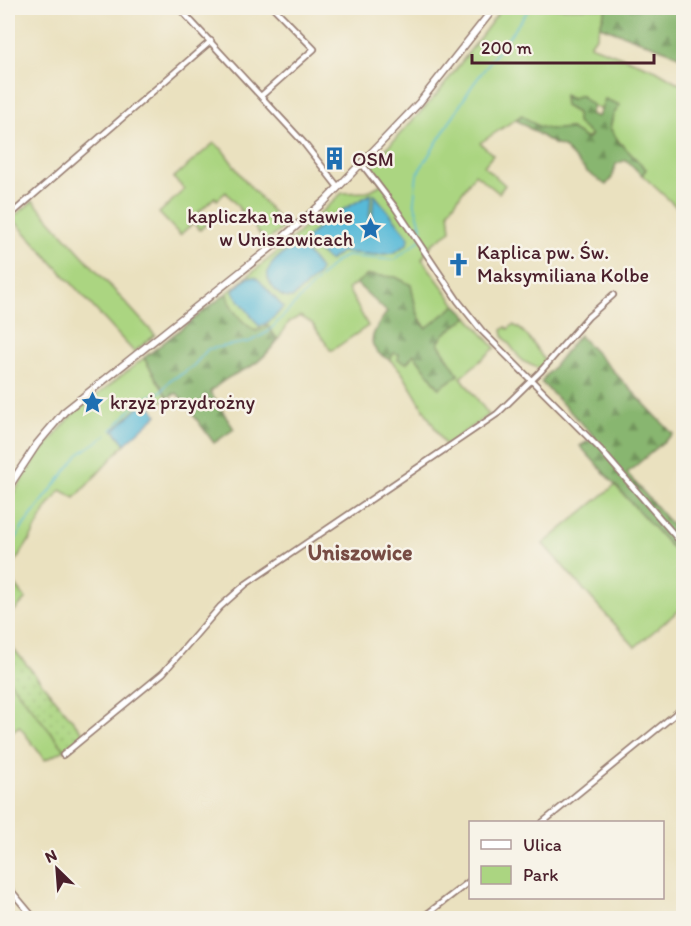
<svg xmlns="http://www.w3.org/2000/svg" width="691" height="926" font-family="Itim,sans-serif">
	<defs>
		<pattern id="forest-firs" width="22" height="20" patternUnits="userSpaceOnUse" patternTransform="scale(1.5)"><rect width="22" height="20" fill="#88b66f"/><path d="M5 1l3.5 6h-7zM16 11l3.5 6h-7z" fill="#71935b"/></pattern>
		<pattern id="park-dots" width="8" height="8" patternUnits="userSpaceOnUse" patternTransform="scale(1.5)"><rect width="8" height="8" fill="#abd581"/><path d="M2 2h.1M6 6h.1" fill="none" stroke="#95b670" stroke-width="1.8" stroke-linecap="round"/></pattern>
	</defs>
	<rect width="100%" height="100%" fill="#f7f3e8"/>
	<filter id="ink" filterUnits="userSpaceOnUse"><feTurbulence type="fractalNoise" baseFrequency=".0167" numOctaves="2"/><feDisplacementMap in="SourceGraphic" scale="12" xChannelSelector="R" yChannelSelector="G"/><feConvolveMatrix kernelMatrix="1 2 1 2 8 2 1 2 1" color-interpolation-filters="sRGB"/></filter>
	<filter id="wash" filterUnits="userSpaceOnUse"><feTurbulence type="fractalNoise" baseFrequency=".008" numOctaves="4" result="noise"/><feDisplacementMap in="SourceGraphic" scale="24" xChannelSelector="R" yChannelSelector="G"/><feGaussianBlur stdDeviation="1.35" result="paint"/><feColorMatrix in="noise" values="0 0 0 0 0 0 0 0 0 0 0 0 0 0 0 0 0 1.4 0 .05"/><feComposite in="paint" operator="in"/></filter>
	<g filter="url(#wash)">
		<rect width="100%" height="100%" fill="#eae1bf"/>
		<path fill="#abd581" stroke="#7a7a56" stroke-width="1.5" d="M 502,8 L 606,8 L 597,35 L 590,45 L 656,70 L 683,86 L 683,213 L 642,175 L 646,169 L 619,142 L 610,128 L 613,115 L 619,105 L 605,99 L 602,109 L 593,106 L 580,96 L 571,99 L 564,96 L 565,106 L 577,113 L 591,135 L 586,139 L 569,128 C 547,131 539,129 522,115 L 480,143 L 493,155 L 484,166 L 505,185 L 499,193 L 475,174 L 449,211 L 451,231 L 432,244 L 422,259 L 456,305 L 427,328 C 416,317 414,299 411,285 L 368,275 L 348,289 L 368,326 L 331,351 L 312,323 L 300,316 L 289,322 L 278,340 L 268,326 L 256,331 C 243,324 228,307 227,293 L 282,248 L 342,193 L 367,192 L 382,184 L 376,175 L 372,164 L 439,92 Z
			M 214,143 L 222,149 L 243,178 L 285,226 L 266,242 L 226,192 L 217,200 L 215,197 L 199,212 L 208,222 L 200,230 L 193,223 L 180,235 L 159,213 L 185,189 L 173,178 Z
			M 33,201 L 155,335 L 134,352 L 12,218 Z
			M 468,317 L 495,348 L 461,377 L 489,415 L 445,445 L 401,371 L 390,360 L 394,353 L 414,354 L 439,388 L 447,357 L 438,343 L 444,334 Z
			M 513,325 C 527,330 537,351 547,363 L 540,369 L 522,361 L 503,336 L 502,330 L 506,327 L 508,329 Z
			M 144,358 L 168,398 L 151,406 L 147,401 L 114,430 L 125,444 L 75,498 L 61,490 L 47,508 L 29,541 L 8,573 L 8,502 L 39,454 L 74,413 Z
			M 615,485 L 683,560 L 683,607 L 635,647 L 543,544 Z
			M 8,575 L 26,599 L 8,617 Z
			M 8,679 L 65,750 L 45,760 L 19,726 L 8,735 Z"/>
		<path fill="url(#forest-firs)" stroke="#696a4d" stroke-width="1.5" d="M 606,8 L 683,8 L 683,59 L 673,53 L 600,26 Z
			M 564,95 L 571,99 L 580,95 L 593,106 L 590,114 L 598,117 L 605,99 L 620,105 L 613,115 L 610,128 L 619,142 L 646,169 L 642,175 L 626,160 L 616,164 L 612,178 L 606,185 L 587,172 L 563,147 L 554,144 L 516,120 L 522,115 C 539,129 547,131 569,128 L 587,139 L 591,135 L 577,123 L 577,113 L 565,106 Z
			M 368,275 L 396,277 L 411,285 C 414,299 416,317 426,328 L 456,305 L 468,317 L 444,334 L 438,343 L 459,375 L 439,388 L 414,354 L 407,363 L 398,360 L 399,354 L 394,353 L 390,360 C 361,347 373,332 387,312 L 356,283 Z
			M 227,293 C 228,307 243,324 256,331 L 268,326 L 278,340 C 270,350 262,360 250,367 C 234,375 224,378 210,392 L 234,429 L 214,443 L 177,393 L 168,398 L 144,358 Z
			M 579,335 L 673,434 L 627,473 L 683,538 L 683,560 L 580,446 L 595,437 L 541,382 Z"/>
		<path fill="url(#park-dots)" stroke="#7a7a56" stroke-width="1.5" d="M 8,642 L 84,734 L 65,750 L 8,679 Z"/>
		<path fill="#59bad8" stroke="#526c82" stroke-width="1.5" d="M 371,194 L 369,221 L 365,228 L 369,232 L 374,232 L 376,228 L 375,223 L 372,221 L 374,194 L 409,237 L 408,243 L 394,253 L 377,255 L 341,252 L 329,261 L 307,242 L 307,238 L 323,223 L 346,208 Z
			M 297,246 L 305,250 L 320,269 L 318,275 L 292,298 C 284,298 280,296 275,290 C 272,286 268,281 268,277 C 265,264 287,250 297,246 Z
			M 249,277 L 255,277 L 259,280 L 283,307 C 277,315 269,324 259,326 L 233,292 L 235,288 Z
			M 147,400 L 157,415 L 125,444 L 114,430 Z"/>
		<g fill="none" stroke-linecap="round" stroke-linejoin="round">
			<path stroke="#59bad8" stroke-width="1.5" d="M 112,430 L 135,405 L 143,399 L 162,391 L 170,380 L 182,374 L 194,365 L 208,349 L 249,342 L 268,332 L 336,261 L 346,256 L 394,260 L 421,239 L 422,230 L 414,201 L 417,174 L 472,86 L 530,8
				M 8,552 L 24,525 L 79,454 L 107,435"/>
		</g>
	</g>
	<g filter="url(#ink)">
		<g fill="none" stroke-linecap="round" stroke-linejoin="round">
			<defs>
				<path id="minor" d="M 179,8 L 303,142 L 338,187
					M 261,96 L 314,49 L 274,8
					M 362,164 L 394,206 L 458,301 L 482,331 L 600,449 L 684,546
					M 8,217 L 211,41
					M 63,755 L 163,673 L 220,607 L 246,584 L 497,414 L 540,372 L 588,317 L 613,295
					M 543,822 L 684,707
					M 8,887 L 34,918
					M 422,918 L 470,881"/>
				<path id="tertiary" d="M 8,488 L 37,444 L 64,412 L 273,246 L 325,201 L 419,103 L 494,8"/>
			</defs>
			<use href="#minor" stroke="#9a8075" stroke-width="8"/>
			<use href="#tertiary" stroke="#9a8075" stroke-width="9"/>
			<use href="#minor" stroke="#fff" stroke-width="4.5"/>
			<use href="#tertiary" stroke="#fff" stroke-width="6"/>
		</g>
	</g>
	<defs>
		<symbol id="building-bare" viewBox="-9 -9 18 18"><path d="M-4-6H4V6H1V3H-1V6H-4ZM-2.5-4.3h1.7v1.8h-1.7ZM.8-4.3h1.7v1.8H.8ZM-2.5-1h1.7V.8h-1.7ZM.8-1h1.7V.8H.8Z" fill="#1f6fb2" stroke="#f7f3e8" stroke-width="2.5" paint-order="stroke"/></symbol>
		<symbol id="sight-bare" viewBox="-9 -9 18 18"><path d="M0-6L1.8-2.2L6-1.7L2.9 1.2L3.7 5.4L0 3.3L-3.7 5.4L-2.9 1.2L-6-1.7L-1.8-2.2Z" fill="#1f6fb2" stroke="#f7f3e8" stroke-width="2.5" paint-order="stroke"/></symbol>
		<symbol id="church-bare" viewBox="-9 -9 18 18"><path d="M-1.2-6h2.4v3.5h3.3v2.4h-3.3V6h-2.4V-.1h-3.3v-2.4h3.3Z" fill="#1f6fb2" stroke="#f7f3e8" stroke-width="2.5" paint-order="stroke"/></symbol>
	</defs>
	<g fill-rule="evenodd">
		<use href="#building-bare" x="318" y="142" width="33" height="33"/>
		<use href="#sight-bare" x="354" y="212" width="33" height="33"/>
		<use href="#church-bare" x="442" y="248" width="33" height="33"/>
		<use href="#sight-bare" x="76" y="386" width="33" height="33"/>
	</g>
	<g text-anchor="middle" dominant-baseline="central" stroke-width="5" stroke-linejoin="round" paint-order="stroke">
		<g font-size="20" fill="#4a1f2b" stroke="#f7f3e8" text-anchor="start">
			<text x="352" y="159">OSM</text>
			<text x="353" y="216" text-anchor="end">kapliczka na stawie<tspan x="353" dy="23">w Uniszowicach</tspan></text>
			<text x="477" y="252">Kaplica pw. Św.<tspan x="477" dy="23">Maksymiliana Kolbe</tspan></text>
			<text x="110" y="402">krzyż przydrożny</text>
		</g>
		<g font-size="22" font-weight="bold" fill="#774c44" stroke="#f7f3e8">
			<text x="360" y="552">Uniszowice</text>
		</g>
	</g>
	<rect width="691" height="926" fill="none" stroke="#f7f3e8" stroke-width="30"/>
	<rect x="469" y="821" width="195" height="78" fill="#f7f3e8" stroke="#b29e9c" stroke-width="1.5"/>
	<rect x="481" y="840" width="30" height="9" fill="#ffffff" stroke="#b29e9c" stroke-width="1.5"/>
	<text x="523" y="851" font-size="18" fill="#4a1f2b">Ulica</text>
	<rect x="481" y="866" width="30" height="18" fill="#abd581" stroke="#b29e9c" stroke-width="1.5"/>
	<text x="523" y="881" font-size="18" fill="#4a1f2b">Park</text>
	<g transform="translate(57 869) rotate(335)" stroke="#f7f3e8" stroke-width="4.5" paint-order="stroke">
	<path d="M0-4.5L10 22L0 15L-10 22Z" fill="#4a1f2b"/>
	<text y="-9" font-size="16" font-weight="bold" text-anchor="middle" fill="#4a1f2b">N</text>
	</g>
	<path d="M472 54v9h182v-9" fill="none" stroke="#4a1f2b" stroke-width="3"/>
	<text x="481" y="54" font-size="18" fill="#4a1f2b" stroke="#f7f3e8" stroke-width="4.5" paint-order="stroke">200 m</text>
</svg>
